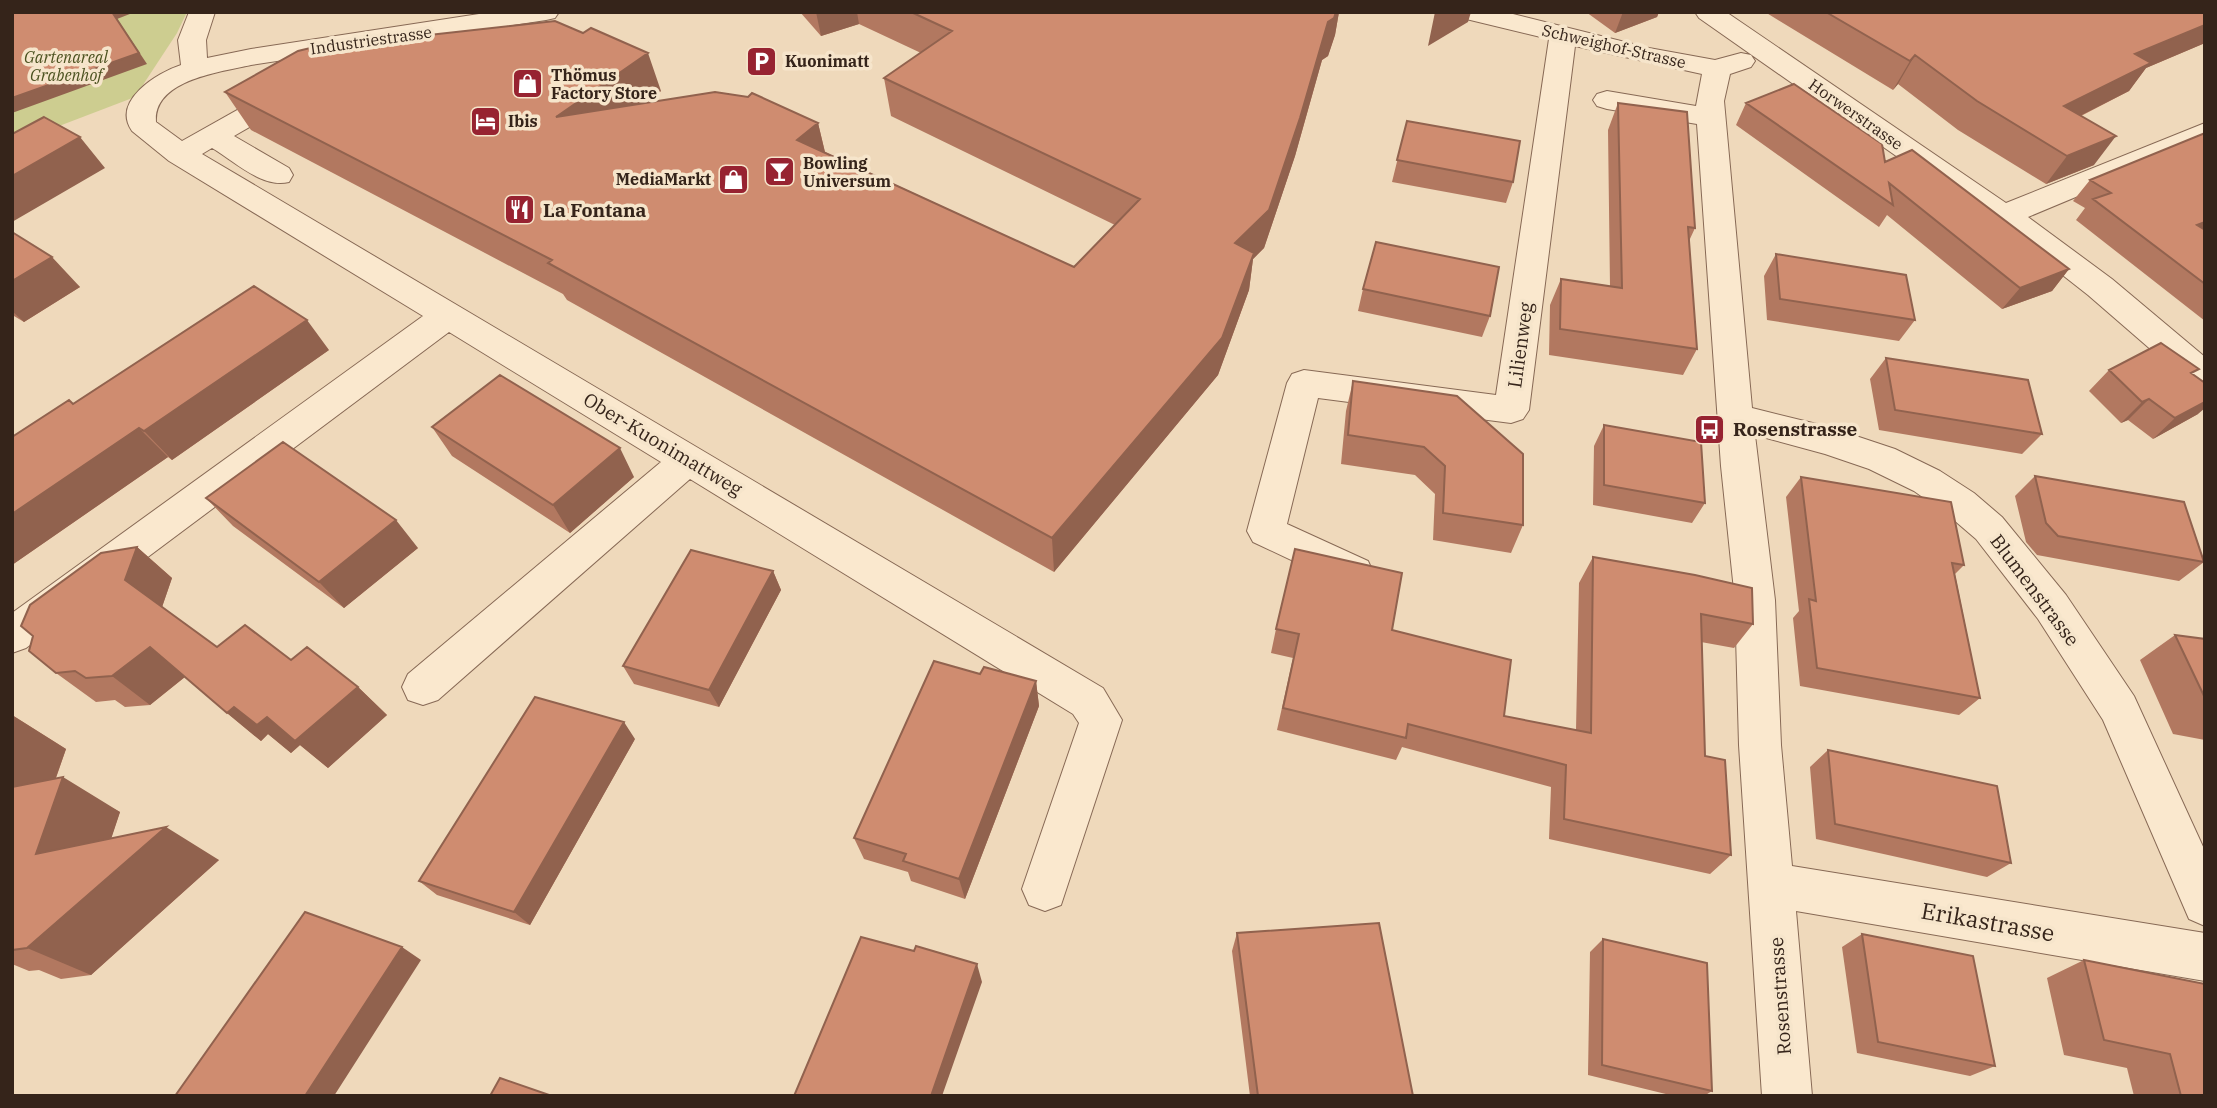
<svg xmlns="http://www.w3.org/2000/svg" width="2217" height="1108" font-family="'IBM Plex Serif',serif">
	<rect width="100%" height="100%" fill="#efd9bb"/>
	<path fill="#cdcd90" d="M 12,12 L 187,12 L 177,33 L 135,97 L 12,144 Z"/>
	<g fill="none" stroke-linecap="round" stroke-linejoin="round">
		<defs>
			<path id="minor" d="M 189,12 L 215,12 L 206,40 L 207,58 L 251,49 L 492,12 L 559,12 L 555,18 L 546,20 L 251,65 C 220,72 153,80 156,122 L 182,141 L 278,87 L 288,84 L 298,87 L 302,93 L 298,99 L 234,136 L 289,168 L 293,175 L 289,182 C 263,189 234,161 212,148 L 202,154 L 1103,688 L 1122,720 L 1061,905 L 1045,911 L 1029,905 L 1022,889 L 1079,723 L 1073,714 L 690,479 L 438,700 L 423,705 L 408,700 L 402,687 L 408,674 L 661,462 L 449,332 L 26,648 L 12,653 L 12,613 L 423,316 L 169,161 L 132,131 C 111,101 157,73 181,65 L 178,40 Z
				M 1458,12 L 1505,12 L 1649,48 L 1715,60 L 1741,53 L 1751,55 L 1755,61 L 1751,67 L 1730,74 L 1724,101 L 1752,408 L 1829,427 L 1895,449 L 1940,471 L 1974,493 L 2002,517 L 2066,595 L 2134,696 L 2205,851 L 2205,926 L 2189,919 L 2103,720 L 2038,619 L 1976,539 L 1948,515 L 1914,491 L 1869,469 L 1825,454 L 1755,435 L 1775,600 L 1781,745 L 1792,866 L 2205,933 L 2205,981 L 1796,911 L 1812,1096 L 1762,1096 L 1739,745 L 1735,600 L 1721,466 L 1697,124 L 1607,109 L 1597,106 L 1593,100 L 1597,94 L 1607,91 L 1696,106 L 1702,74 L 1575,46 L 1529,410 L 1523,419 L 1511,423 L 1318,398 L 1287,524 L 1368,561 L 1373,572 L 1368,583 L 1354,588 L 1340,583 L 1253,542 L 1247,531 L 1287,383 L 1292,374 L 1304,370 L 1496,395 L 1549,39 L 1462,18 Z
				M 1695,12 L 1726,12 L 2006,203 L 2205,123 L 2205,143 L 2028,217 L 2112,279 L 2205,357 L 2205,390 L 2193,386 L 2088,295 L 2032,251 L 1699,18 Z"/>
		</defs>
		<use href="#minor" stroke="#876955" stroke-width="2"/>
		<use href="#minor" fill="#fae8ce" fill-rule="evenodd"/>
	</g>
	<path fill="#b27860" d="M 800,12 L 1339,12 L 1335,35 L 1328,56 L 1322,60 L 1295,156 L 1264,248 L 1253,259 L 1249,290 L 1218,375 L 1054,572 L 567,300 L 563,294 L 251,130 L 225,92 L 314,51 L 661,91 L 644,103 L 818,123 L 825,152 L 1074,267 L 1115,225 L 891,116 L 884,78 L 921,53 L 859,24 L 821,36 Z
		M 1586,12 L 1659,12 L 1657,17 L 1615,33 Z
		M 1765,12 L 2205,12 L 2205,43 L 2146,68 L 2129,91 L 2081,116 L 2094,165 L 2046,184 L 1958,130 L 1898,84 L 1893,90 Z
		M 1618,103 L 1695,228 L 1689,241 L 1697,349 L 1683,375 L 1549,355 L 1550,305 L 1561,279 L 1610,286 L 1608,130 Z
		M 1746,103 L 1885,162 L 2069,269 L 2052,291 L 2002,309 L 1887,215 L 1879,227 L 1736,125 Z
		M 1407,121 L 1513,182 L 1506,203 L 1392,182 Z
		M 2205,133 L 2205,321 L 2076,220 L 2085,208 L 2073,201 L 2090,180 Z
		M 12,232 L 80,287 L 24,322 L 14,316 L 12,317 Z
		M 1776,254 L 1915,320 L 1899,341 L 1767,320 L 1764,276 Z
		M 1363,289 L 1490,316 L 1482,337 L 1358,311 Z
		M 329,350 L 172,460 L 168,457 L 12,565 L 73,404 Z
		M 1886,358 L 2042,434 L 2022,454 L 1879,430 L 1870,379 Z
		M 2109,370 L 2193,374 L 2198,414 L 2153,439 L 2128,420 L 2121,423 L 2089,391 Z
		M 1353,381 L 1523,525 L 1511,553 L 1433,540 L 1435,494 L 1415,475 L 1341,464 L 1346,411 Z
		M 1604,425 L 1705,503 L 1692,523 L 1593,505 L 1594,446 Z
		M 432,427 L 634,477 L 570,533 L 452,456 Z
		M 2035,476 L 2204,562 L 2179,581 L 2037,555 L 2026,542 L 2015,496 Z
		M 1801,477 L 1964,565 L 1955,574 L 1980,698 L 1959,715 L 1800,686 L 1793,618 L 1799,611 L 1786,497 Z
		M 206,498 L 418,548 L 344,608 L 233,526 Z
		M 137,547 L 172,578 L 162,607 L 217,647 L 291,660 L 358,687 L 387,715 L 328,768 L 300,745 L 291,753 L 268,734 L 261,741 L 227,713 L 185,677 L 150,705 L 125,707 L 115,700 L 96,702 L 56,673 Z
		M 1593,557 L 1753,624 L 1734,648 L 1701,642 L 1705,756 L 1731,855 L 1710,874 L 1549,839 L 1551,787 L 1402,747 L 1396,760 L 1277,730 L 1293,658 L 1271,653 L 1276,629 L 1392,630 L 1504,716 L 1576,730 L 1579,583 Z
		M 773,571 L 781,590 L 719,707 L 634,684 L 623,666 Z
		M 2175,635 L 2205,639 L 2205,740 L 2173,734 L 2140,660 Z
		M 980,674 L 1036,681 L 1039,706 L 965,899 L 911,881 L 908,872 L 864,859 L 854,838 Z
		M 12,715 L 66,749 L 56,778 L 120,812 L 111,838 L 219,860 L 91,975 L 61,979 L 39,970 L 29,971 L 12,964 Z
		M 635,739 L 530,925 L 437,895 L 419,881 Z
		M 1828,750 L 2011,863 L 1987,877 L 1816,839 L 1810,767 Z
		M 1237,933 L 1413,1096 L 1250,1096 L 1232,951 Z
		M 1862,934 L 1995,1066 L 1970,1076 L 1857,1053 L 1842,947 Z
		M 1603,939 L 1712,1091 L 1704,1096 L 1674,1096 L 1588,1075 L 1590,952 Z
		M 2084,960 L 2205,984 L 2205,1096 L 2134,1096 L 2127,1068 L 2064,1055 L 2047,978 Z"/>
	<path fill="#91624e" d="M 112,12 L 135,12 L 117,19 L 147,64 L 12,113 L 12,98 Z
		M 816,12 L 857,12 L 859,24 L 821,36 Z
		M 1336,12 L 1339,12 L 1335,35 L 1328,56 L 1322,60 L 1295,156 L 1264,248 L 1253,259 L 1249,290 L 1218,375 L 1054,572 L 1052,538 L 1328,22 Z
		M 1435,12 L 1471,12 L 1468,22 L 1428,46 Z
		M 1623,12 L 1659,12 L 1657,17 L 1615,33 Z
		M 2205,25 L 2205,43 L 2146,68 L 2129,91 L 2044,134 L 2064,106 L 2135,54 Z
		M 648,53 L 661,91 L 572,155 L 556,117 Z
		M 1915,55 L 1898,84 L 1893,90 L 1910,61 Z
		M 818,123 L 827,161 L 797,140 Z
		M 2116,136 L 2094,165 L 2046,184 L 2067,156 Z
		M 80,137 L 105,168 L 12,222 L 12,176 Z
		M 2205,222 L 2205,235 L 2197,225 Z
		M 52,257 L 80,287 L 24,322 L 12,311 L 12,281 Z
		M 2069,269 L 2052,291 L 2002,309 L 2020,288 Z
		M 307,320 L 329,350 L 172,460 L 144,431 Z
		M 2149,399 L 2128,420 L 2121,423 L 2142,402 Z
		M 2205,402 L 2205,408 L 2198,414 L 2153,439 L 2175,418 Z
		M 139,428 L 168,457 L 12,565 L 12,514 Z
		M 620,448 L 634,477 L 570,533 L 553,505 Z
		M 396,520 L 418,548 L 344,608 L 319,582 Z
		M 137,547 L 172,578 L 161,610 L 125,580 Z
		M 773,571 L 781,590 L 719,707 L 709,690 Z
		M 150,647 L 186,676 L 150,705 L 112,676 Z
		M 1036,681 L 1039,706 L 965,899 L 959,879 Z
		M 358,687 L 387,715 L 328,768 L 300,745 L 291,753 L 268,734 L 261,741 L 227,713 L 234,707 L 267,717 Z
		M 12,715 L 66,749 L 38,828 L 12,814 Z
		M 624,722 L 635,739 L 530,925 L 514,912 Z
		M 63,777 L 120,812 L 96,885 L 36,854 Z
		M 166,827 L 219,860 L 91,975 L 27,948 Z
		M 402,947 L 421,960 L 334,1096 L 305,1096 Z
		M 977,964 L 982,982 L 942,1096 L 931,1096 Z"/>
	<path fill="#cf8c70" stroke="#91624e" stroke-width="2" d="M 12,12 L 112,12 L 139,53 L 12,98 Z
		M 911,12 L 1336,12 L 1334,18 L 1328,22 L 1300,118 L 1269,210 L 1235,243 L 1254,253 L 1222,338 L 1052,538 L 548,263 L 552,260 L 225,92 L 298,51 L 310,48 L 314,51 L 321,47 L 555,21 L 583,33 L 591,28 L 648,53 L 556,117 L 715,92 L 748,97 L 752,93 L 818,123 L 797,140 L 1074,267 L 1140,199 L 884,78 L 952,31 Z
		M 1826,12 L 2205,12 L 2205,25 L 2135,54 L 2151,63 L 2064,106 L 2116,136 L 2067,156 L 1977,101 L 1915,55 L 1910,61 Z
		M 1794,84 L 1882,144 L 1885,162 L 1912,150 L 2069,269 L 2020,288 L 1889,183 L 1893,205 L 1746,103 Z
		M 1618,103 L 1687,112 L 1695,228 L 1688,227 L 1697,349 L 1560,329 L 1561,279 L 1622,288 Z
		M 44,117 L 80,137 L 12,176 L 12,134 Z
		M 1407,121 L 1520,141 L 1513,182 L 1397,160 Z
		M 2205,133 L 2205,222 L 2197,225 L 2205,230 L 2205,284 L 2093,199 L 2111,193 L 2090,180 Z
		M 12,232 L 52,257 L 12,281 Z
		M 1376,242 L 1499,267 L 1490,316 L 1363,289 Z
		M 1776,254 L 1906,275 L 1915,320 L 1780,299 Z
		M 254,286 L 307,320 L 144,431 L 139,428 L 12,514 L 12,437 L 69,400 L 73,404 Z
		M 2161,343 L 2199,369 L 2191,373 L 2205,383 L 2205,402 L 2175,418 L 2149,399 L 2142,402 L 2109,370 Z
		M 1886,358 L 2028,380 L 2042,434 L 1895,410 Z
		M 500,375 L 620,448 L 553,505 L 432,427 Z
		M 1353,381 L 1457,396 L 1523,454 L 1523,525 L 1443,513 L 1445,466 L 1424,447 L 1348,435 Z
		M 1604,425 L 1701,442 L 1705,503 L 1604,485 Z
		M 283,442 L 396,520 L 319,582 L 206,498 Z
		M 2035,476 L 2184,502 L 2204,562 L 2058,536 L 2046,523 Z
		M 1801,477 L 1951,502 L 1964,565 L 1952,563 L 1980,698 L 1817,668 L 1809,599 L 1816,601 Z
		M 137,547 L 125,580 L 217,647 L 245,625 L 291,660 L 307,647 L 358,687 L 295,741 L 267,717 L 257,725 L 234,707 L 227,713 L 150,647 L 112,676 L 86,678 L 75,671 L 56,673 L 29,651 L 33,636 L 21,626 L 30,605 L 101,553 Z
		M 1295,549 L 1402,573 L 1392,630 L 1511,660 L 1504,716 L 1591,733 L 1593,557 L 1695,575 L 1752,588 L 1753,624 L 1701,614 L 1705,756 L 1725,760 L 1731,855 L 1564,819 L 1566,765 L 1408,724 L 1406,738 L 1283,708 L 1299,634 L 1276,629 Z
		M 691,550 L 773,571 L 709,690 L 623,666 Z
		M 2175,635 L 2205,639 L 2205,698 Z
		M 934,661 L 980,674 L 984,667 L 1036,681 L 959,879 L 903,861 L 906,854 L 854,838 Z
		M 535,697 L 624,722 L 514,912 L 419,881 Z
		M 1828,750 L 1997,786 L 2011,863 L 1835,824 Z
		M 63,777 L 36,854 L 166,827 L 27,948 L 12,950 L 12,787 Z
		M 305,912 L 402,947 L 305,1096 L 175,1096 Z
		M 1379,923 L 1413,1096 L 1258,1096 L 1237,933 Z
		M 1862,934 L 1973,956 L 1995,1066 L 1878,1042 Z
		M 861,937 L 914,951 L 916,946 L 977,964 L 931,1096 L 794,1096 Z
		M 1603,939 L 1707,963 L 1712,1091 L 1602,1065 Z
		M 2084,960 L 2205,984 L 2205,1096 L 2181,1096 L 2170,1054 L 2104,1040 Z
		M 500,1078 L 552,1096 L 490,1096 Z"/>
	<defs>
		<symbol id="parking-square" viewBox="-11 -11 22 22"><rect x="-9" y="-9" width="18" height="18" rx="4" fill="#972331" stroke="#f6e5cb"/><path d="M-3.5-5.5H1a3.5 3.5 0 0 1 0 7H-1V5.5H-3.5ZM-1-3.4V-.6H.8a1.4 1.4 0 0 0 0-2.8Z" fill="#fff"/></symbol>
		<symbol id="shop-square" viewBox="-11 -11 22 22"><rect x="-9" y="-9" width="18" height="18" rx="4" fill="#972331" stroke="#f6e5cb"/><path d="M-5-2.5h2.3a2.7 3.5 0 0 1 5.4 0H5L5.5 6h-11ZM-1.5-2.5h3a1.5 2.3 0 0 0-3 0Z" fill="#fff"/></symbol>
		<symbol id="hotel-square" viewBox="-11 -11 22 22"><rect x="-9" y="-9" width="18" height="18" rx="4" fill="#972331" stroke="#f6e5cb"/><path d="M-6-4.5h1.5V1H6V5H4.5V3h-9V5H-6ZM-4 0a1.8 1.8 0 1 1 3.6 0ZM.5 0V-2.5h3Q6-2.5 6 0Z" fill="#fff"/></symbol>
		<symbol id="bar-square" viewBox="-11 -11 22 22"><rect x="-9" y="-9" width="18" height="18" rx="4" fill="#972331" stroke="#f6e5cb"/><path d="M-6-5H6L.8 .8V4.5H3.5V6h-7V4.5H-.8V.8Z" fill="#fff"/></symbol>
		<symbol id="restaurant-square" viewBox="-11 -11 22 22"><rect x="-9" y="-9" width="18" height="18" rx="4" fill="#972331" stroke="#f6e5cb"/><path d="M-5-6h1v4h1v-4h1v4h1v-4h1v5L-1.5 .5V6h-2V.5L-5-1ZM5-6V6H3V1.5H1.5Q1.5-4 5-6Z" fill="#fff"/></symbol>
		<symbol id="bus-square" viewBox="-11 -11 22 22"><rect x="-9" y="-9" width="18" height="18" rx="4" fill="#972331" stroke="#f6e5cb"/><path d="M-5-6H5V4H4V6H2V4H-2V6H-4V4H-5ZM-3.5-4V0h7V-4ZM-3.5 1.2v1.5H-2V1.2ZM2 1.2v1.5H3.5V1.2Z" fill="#fff"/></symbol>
	</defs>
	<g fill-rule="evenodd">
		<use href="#parking-square" x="744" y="44" width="35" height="35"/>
		<use href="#shop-square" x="510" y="66" width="35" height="35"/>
		<use href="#hotel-square" x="468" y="104" width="35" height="35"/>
		<use href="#bar-square" x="762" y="154" width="35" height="35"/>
		<use href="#shop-square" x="716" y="162" width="35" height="35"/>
		<use href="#restaurant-square" x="502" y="192" width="35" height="35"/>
		<use href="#bus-square" x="1692" y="412" width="35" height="35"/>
	</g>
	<g text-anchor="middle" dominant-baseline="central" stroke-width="7" stroke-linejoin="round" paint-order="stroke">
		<g font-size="16" fill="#35241a" stroke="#f6e5cb">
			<text transform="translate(371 40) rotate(-8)">Industriestrasse</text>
			<text transform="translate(1614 46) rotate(13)">Schweighof-Strasse</text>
			<text transform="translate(1856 114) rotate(35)">Horwerstrasse</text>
		</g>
		<g font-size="16" font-style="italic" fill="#4c5220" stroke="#f6e5cb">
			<text x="66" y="57">Gartenareal<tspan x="66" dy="18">Grabenhof</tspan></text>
		</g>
		<g font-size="16" font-weight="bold" fill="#35241a" stroke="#f6e5cb" text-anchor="start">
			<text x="785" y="61">Kuonimatt</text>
			<text x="551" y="75">Thömus<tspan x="551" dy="18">Factory Store</tspan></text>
			<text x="508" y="121">Ibis</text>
			<text x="803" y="163">Bowling<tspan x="803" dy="18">Universum</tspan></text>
			<text x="711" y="179" text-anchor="end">MediaMarkt</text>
		</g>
		<g font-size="19" font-weight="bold" fill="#35241a" stroke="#f6e5cb" text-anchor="start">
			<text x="543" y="210">La Fontana</text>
			<text x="1733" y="429">Rosenstrasse</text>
		</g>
		<g font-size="19" fill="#35241a" stroke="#f6e5cb">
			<text transform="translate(1520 345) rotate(-82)">Lilienweg</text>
			<text transform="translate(663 444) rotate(31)">Ober-Kuonimattweg</text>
			<text transform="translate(2035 590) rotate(53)">Blumenstrasse</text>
			<text transform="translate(1780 996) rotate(-94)">Rosenstrasse</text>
		</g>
		<g font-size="23" fill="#35241a" stroke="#f6e5cb">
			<text transform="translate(1988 921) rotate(10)">Erikastrasse</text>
		</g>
	</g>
	<rect width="2217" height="1108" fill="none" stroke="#35241a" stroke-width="28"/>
</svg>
